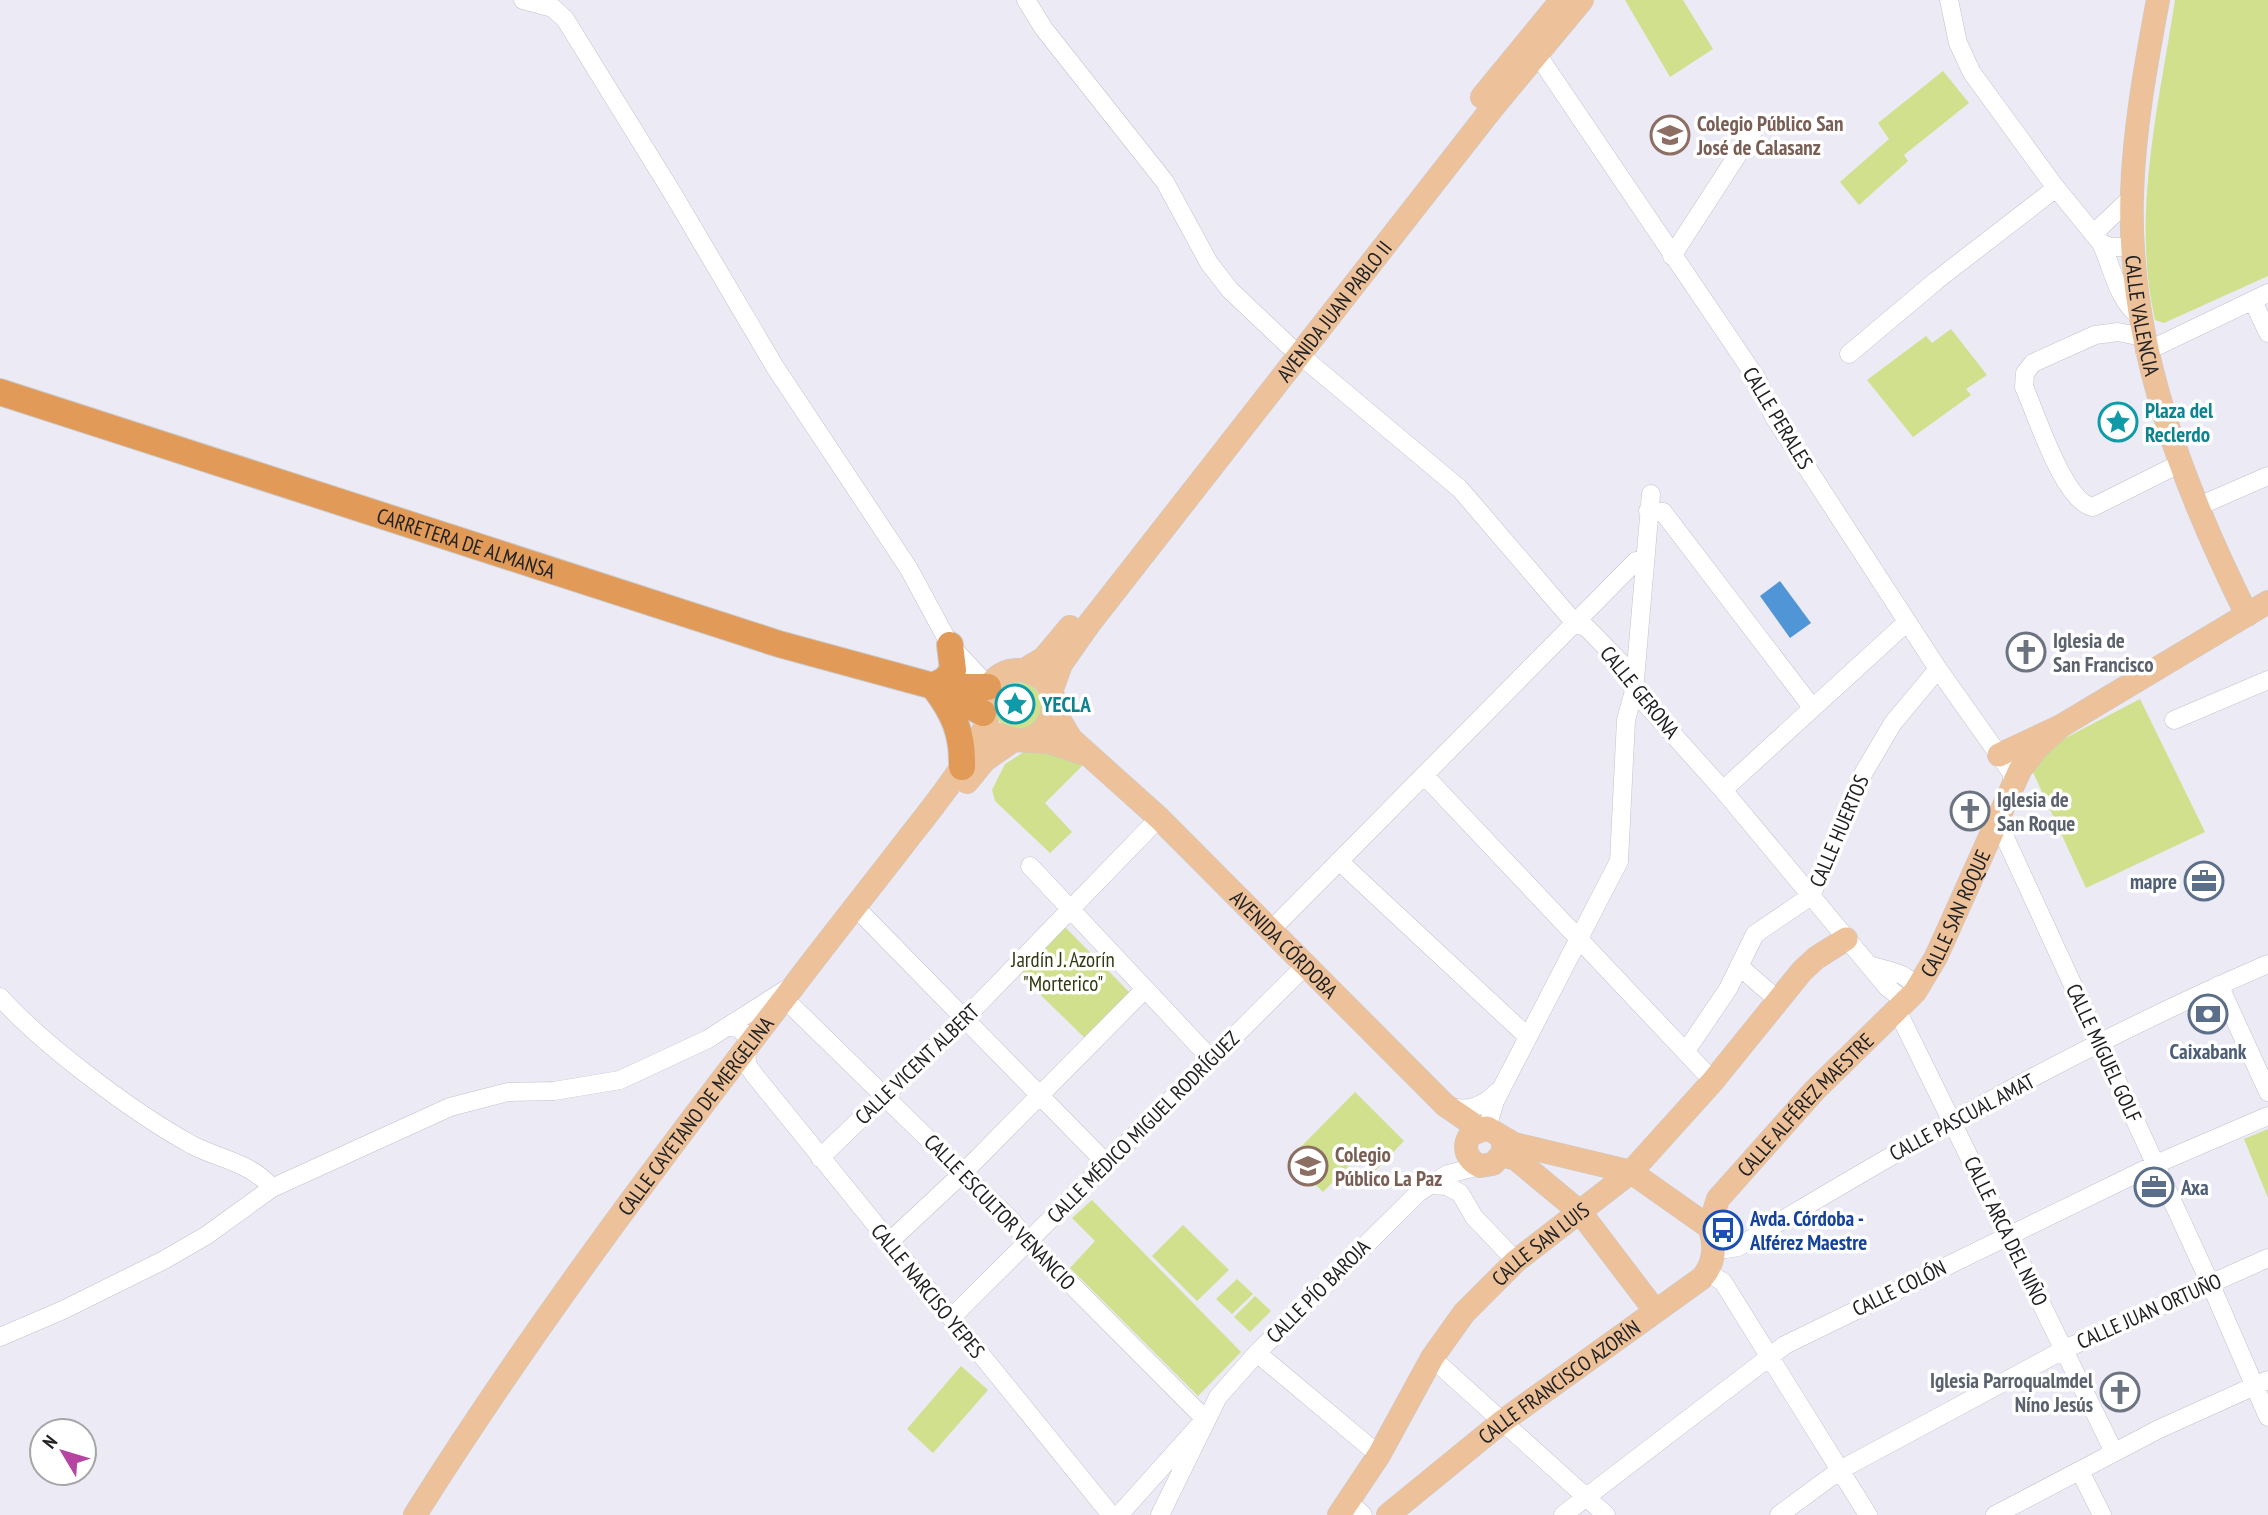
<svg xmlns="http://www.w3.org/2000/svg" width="2268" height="1515" font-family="'PT Sans Narrow',sans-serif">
	<rect width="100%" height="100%" fill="#ebeaf5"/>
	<path fill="#d0e08c" d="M 1625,0 L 1683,0 L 1713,49 L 1670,77 Z
		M 2175,0 L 2268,0 L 2268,276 L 2164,323 L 2155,320 C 2131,215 2159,105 2175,0 Z
		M 1943,71 L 1969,103 L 1904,155 L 1908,161 L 1859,205 L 1840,182 L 1889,139 L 1878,123 Z
		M 1951,329 L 1987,375 L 1966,389 L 1971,395 L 1913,437 L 1867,380 L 1926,336 L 1932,343 Z
		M994 706a24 24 0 1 1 48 0a24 24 0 1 1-48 0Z
		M 2140,699 L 2205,832 L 2086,888 L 2032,770 L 2054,744 Z
		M 1024,752 L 1055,753 L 1085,763 L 1045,803 L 1072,832 L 1050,853 L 995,801 L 992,790 L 1005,764 Z
		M 1062,924 L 1133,996 L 1089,1042 L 1016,971 Z
		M 1355,1092 L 1404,1141 L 1375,1171 L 1359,1156 L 1323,1192 L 1289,1159 Z
		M 2268,1129 L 2268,1198 L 2244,1139 Z
		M 1092,1200 L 1241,1352 L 1198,1396 L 1070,1268 L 1095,1241 L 1072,1218 Z
		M 1183,1225 L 1229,1270 L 1197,1301 L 1152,1256 Z
		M 1237,1279 L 1253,1294 L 1232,1314 L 1216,1299 Z
		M 1255,1296 L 1271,1311 L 1250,1332 L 1234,1317 Z
		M 961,1366 L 988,1390 L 933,1453 L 907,1429 Z"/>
	<path fill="#5095d6" d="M 1780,581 L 1811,623 L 1790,638 L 1760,596 Z"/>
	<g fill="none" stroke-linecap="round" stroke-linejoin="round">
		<defs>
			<path id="minor" d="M 523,0 L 553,8 L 565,19 L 673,194 L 775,367 L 909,569 L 950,645 L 988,686
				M 1026,0 L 1044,29 L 1165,182 L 1209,263 L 1230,290 L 1289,346
				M 1949,0 L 1958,43 L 1972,73 L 2056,188 L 2101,243 L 2110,247 L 2134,247
				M 1537,54 L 1757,379 L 1774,417 L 1938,669 L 2011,772 L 2013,784
				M 2093,234 L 2132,197
				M 2101,243 C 2112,266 2118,303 2141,317
				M 1672,256 L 1755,128
				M 2253,301 L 2268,333
				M 2143,337 L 2118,332 L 2095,335 L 2033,363 L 2025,373 L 2024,387 C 2036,413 2064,503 2093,507 L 2181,463
				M 2145,352 L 2268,293
				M 1849,354 L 1937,280 L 2056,188
				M 1300,355 L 1460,489 L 1574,622 L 1587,628 L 1625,667 L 1634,691 L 1723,790 L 1887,987 L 1901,998 L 1910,998
				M 2199,506 L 2268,476
				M 1648,511 L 1663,512 L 1811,706
				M 2174,720 L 2268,680
				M 1424,775 L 1713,1081
				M 1723,790 L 1907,622
				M 1994,828 L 2002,831 L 2210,1283 L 2268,1417
				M 1339,861 L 1528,1037
				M 1030,866 L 1211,1059
				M 864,916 L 1106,1163
				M 1270,931 L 1636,561 L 1645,560
				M 1869,965 C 1885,971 1912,971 1915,992
				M 1739,966 L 1780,1002
				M 2219,985 L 2268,1092
				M 0,997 C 44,1046 134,1113 192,1145 C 219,1159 252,1163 272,1188
				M 793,1007 L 1011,1220 L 1028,1241 L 1205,1419 L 1119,1515
				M 1897,1010 L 2114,1452
				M 730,1027 L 738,1028 L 746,1035 L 747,1065 L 756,1077 L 1111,1515
				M 1686,1051 L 1728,989 L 1755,934 L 1811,896 L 1864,772 L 1893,723 L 1938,669
				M 1447,1106 C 1467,1112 1483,1107 1497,1092
				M 1487,1128 L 1495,1101 L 1619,861 L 1626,720 L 1634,691 L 1651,494
				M 820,1158 L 965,1018 L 1159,818
				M 1430,1185 L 1448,1174 L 1480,1166
				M 1714,1239 L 1726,1249 L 1738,1247 C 1909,1143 2084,1043 2268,964
				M 888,1243 L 963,1173 L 1145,989
				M 1707,1272 L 1723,1282 L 1868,1515
				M 951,1318 L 1305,966
				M 0,1337 L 63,1310 L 164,1260 L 207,1235 L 272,1188 L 450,1107 L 508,1092 L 554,1091 L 620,1080 L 708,1039 L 788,988
				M 1257,1353 L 1379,1455
				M 1432,1358 L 1606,1515
				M 2080,1471 L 2102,1515
				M 1349,1502 L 1363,1515
				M 1160,1515 L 1218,1397 L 1257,1353 L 1418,1193 L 1430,1185 L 1447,1186 L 1460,1193 L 1474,1217 L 1516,1261
				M 1563,1515 L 1785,1345 L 2156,1164 L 2268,1116
				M 1779,1515 L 1840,1470 L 2065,1349 L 2268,1258
				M 1995,1515 L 2159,1429 L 2268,1380"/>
			<g id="major">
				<path id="s1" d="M 2158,0 C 2146,64 2134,129 2132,194 C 2127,343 2182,484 2247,615"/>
				<path d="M 1482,97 L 1560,2"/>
				<path d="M 1024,670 L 1044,658 L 1070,627"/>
				<path id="s2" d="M 1051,692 L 1061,664 L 1089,624 L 1490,111 L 1582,0"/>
				<path d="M 983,704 C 992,644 1074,673 1049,721 C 1044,731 1035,738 1024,740"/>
				<path id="s3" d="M 1053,709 L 1071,739 L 1159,818 L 1445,1105 L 1480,1129"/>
				<path d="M 1000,735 L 1014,740 L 1049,742 L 1082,753"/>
				<path d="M 1999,755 L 2061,726 L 2268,602"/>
				<path d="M 967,782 L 985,760 L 1014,740"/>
				<path d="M 1502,1155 L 1516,1159 L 1580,1212 L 1650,1304 L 1660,1308"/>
				<path id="s4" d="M 1709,1227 L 1718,1199 L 1814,1091 L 1915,992 L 1936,957 L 2020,770 L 2037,748 L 2061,726"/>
				<path id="s5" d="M 415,1515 C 528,1335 657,1163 787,995 C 826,943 867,892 907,840 C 936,803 966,766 987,723"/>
				<path id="s6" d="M 1339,1515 L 1379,1455 L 1432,1358 L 1464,1313 L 1516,1261 L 1631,1172 L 1713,1081 L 1802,971 L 1816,958 L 1846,939"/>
				<path id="s7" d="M 1388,1515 L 1503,1421 L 1702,1278 C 1715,1263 1716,1245 1709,1227 L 1631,1172 L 1514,1144 L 1487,1128 L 1470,1135 C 1462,1148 1467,1160 1480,1166 L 1493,1164 L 1504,1152 L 1502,1138"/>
			</g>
			<g id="highway">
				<path id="s8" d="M 0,392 L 779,644 L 933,686 L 983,713"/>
				<path d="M 933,686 L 945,680 L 953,670 L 950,645"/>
				<path d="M 934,687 C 954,713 963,734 962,767"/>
				<path d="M 944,687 L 988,687"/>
			</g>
		</defs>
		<use href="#minor" stroke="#c3c2cd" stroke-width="19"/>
		<use href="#major" stroke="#cacaca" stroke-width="24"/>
		<use href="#highway" stroke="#cacaca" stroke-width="28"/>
		<use href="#minor" stroke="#fff" stroke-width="18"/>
		<use href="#major" stroke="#edc29a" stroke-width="23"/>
		<use href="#highway" stroke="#e19a57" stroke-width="26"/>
	</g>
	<defs>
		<symbol id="school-ring" viewBox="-11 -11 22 22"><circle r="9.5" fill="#fff" stroke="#8d6e63" stroke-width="1.5"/><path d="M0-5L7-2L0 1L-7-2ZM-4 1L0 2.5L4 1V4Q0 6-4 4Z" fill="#8d6e63"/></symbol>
		<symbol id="sight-ring" viewBox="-11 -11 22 22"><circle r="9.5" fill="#fff" stroke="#0f9aa8" stroke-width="1.5"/><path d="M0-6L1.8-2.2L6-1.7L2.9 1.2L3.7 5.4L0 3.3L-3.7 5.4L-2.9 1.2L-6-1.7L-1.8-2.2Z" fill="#0f9aa8"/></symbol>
		<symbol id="church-ring" viewBox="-11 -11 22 22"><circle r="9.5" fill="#fff" stroke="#6b7280" stroke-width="1.5"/><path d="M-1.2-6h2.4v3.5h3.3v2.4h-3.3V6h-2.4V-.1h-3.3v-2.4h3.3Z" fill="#6b7280"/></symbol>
		<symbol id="office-ring" viewBox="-11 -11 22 22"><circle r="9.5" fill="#fff" stroke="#5c6f8a" stroke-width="1.5"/><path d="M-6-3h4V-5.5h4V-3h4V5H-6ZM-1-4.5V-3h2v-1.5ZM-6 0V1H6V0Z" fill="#5c6f8a"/></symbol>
		<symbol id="bank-ring" viewBox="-11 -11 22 22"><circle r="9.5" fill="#fff" stroke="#5c6f8a" stroke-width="1.5"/><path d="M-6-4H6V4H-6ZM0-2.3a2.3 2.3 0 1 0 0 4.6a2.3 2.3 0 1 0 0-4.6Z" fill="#5c6f8a"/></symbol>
		<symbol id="bus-ring" viewBox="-11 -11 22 22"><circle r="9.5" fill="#fff" stroke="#1a4fb4" stroke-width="1.5"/><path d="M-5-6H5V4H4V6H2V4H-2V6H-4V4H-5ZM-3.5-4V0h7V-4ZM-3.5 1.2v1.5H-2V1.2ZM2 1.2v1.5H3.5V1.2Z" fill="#1a4fb4"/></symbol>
	</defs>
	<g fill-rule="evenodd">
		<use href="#school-ring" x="1648" y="113" width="44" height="44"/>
		<use href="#sight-ring" x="2096" y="400" width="44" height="44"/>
		<use href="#church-ring" x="2004" y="630" width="44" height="44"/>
		<use href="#sight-ring" x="993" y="682" width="44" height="44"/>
		<use href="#church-ring" x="1948" y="789" width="44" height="44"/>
		<use href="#office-ring" x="2182" y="859" width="44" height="44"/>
		<use href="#bank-ring" x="2186" y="992" width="44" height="44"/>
		<use href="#school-ring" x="1286" y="1144" width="44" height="44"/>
		<use href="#office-ring" x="2132" y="1165" width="44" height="44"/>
		<use href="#bus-ring" x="1701" y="1208" width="44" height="44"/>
		<use href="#church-ring" x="2098" y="1370" width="44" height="44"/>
	</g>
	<g text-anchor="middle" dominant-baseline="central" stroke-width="7" stroke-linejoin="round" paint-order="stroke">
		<g font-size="21" font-weight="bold" fill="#785e54" stroke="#fff" text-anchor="start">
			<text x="1697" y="123">Colegio Público San<tspan x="1697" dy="24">José de Calasanz</tspan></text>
			<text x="1335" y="1154">Colegio<tspan x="1335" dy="24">Público La Paz</tspan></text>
		</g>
		<g font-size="21" fill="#212124" stroke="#fff">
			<text stroke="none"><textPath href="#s2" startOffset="476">AVENIDA JUAN PABLO II</textPath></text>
			<text stroke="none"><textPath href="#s1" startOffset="318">CALLE VALENCIA</textPath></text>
			<text transform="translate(1778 418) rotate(59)">CALLE PERALES</text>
			<text stroke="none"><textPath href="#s8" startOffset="490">CARRETERA DE ALMANSA</textPath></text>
			<text transform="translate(1640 692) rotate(51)">CALLE GERONA</text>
			<text transform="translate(1839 831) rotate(-67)">CALLE HUERTOS</text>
			<text stroke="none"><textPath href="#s4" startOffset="404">CALLE SAN ROQUE</textPath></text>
			<text stroke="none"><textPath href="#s3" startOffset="331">AVENIDA CÓRDOBA</textPath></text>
			<text transform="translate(2104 1053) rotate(65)">CALLE MIGUEL GOLF</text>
			<text transform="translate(917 1064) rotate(-44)">CALLE VICENT ALBERT</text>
			<text stroke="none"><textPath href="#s4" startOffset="158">CALLE ALFÉREZ MAESTRE</textPath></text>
			<text stroke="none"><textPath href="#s5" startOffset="488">CALLE CAYETANO DE MERGELINA</textPath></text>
			<text transform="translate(1962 1117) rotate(-28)">CALLE PASCUAL AMAT</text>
			<text transform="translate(1143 1127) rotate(-45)">CALLE MÉDICO MIGUEL RODRÍGUEZ</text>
			<text transform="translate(1000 1212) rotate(46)">CALLE ESCULTOR VENANCIO</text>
			<text transform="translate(2006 1231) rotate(64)">CALLE ARCA DEL NIÑO</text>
			<text stroke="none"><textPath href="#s6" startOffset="341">CALLE SAN LUIS</textPath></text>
			<text transform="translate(1899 1288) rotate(-26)">CALLE COLÓN</text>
			<text transform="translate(928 1291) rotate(51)">CALLE NARCISO YEPES</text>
			<text transform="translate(1318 1291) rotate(-45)">CALLE PÍO BAROJA</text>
			<text transform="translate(2149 1311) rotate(-24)">CALLE JUAN ORTUÑO</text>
			<text stroke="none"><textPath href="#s7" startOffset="217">CALLE FRANCISCO AZORÍN</textPath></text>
		</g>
		<g font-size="21" font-weight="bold" fill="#0d838f" stroke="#fff" text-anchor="start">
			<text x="2145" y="410">Plaza del<tspan x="2145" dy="24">Reclerdo</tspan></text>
			<text x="1042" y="704">YECLA</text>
		</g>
		<g font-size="21" font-weight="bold" fill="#5b616d" stroke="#fff" text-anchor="start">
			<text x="2053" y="640">Iglesia de<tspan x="2053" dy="24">San Francisco</tspan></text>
			<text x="1997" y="799">Iglesia de<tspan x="1997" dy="24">San Roque</tspan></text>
			<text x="2093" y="1380" text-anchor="end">Iglesia Parroqualmdel<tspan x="2093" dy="24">Níno Jesús</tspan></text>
		</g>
		<g font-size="21" font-weight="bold" fill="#4e5e75" stroke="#fff" text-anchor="end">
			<text x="2177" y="881">mapre</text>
			<text x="2208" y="1051" text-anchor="middle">Caixabank</text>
			<text x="2181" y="1187" text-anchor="start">Axa</text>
		</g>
		<g font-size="21" fill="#333a13" stroke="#fff">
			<text x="1063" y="959">Jardín J. Azorín<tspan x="1063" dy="24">"Morterico"</tspan></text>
		</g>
		<g font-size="21" font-weight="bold" fill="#164399" stroke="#fff" text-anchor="start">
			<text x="1750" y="1218">Avda. Córdoba -<tspan x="1750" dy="24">Alférez Maestre</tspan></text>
		</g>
	</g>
	<g transform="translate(63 1452) rotate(308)"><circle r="33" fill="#ffffff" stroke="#a6a6a7" stroke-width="2"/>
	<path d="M0-5L12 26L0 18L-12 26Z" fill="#b545a1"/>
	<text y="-10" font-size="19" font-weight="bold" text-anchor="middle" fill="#212124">N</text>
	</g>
</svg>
